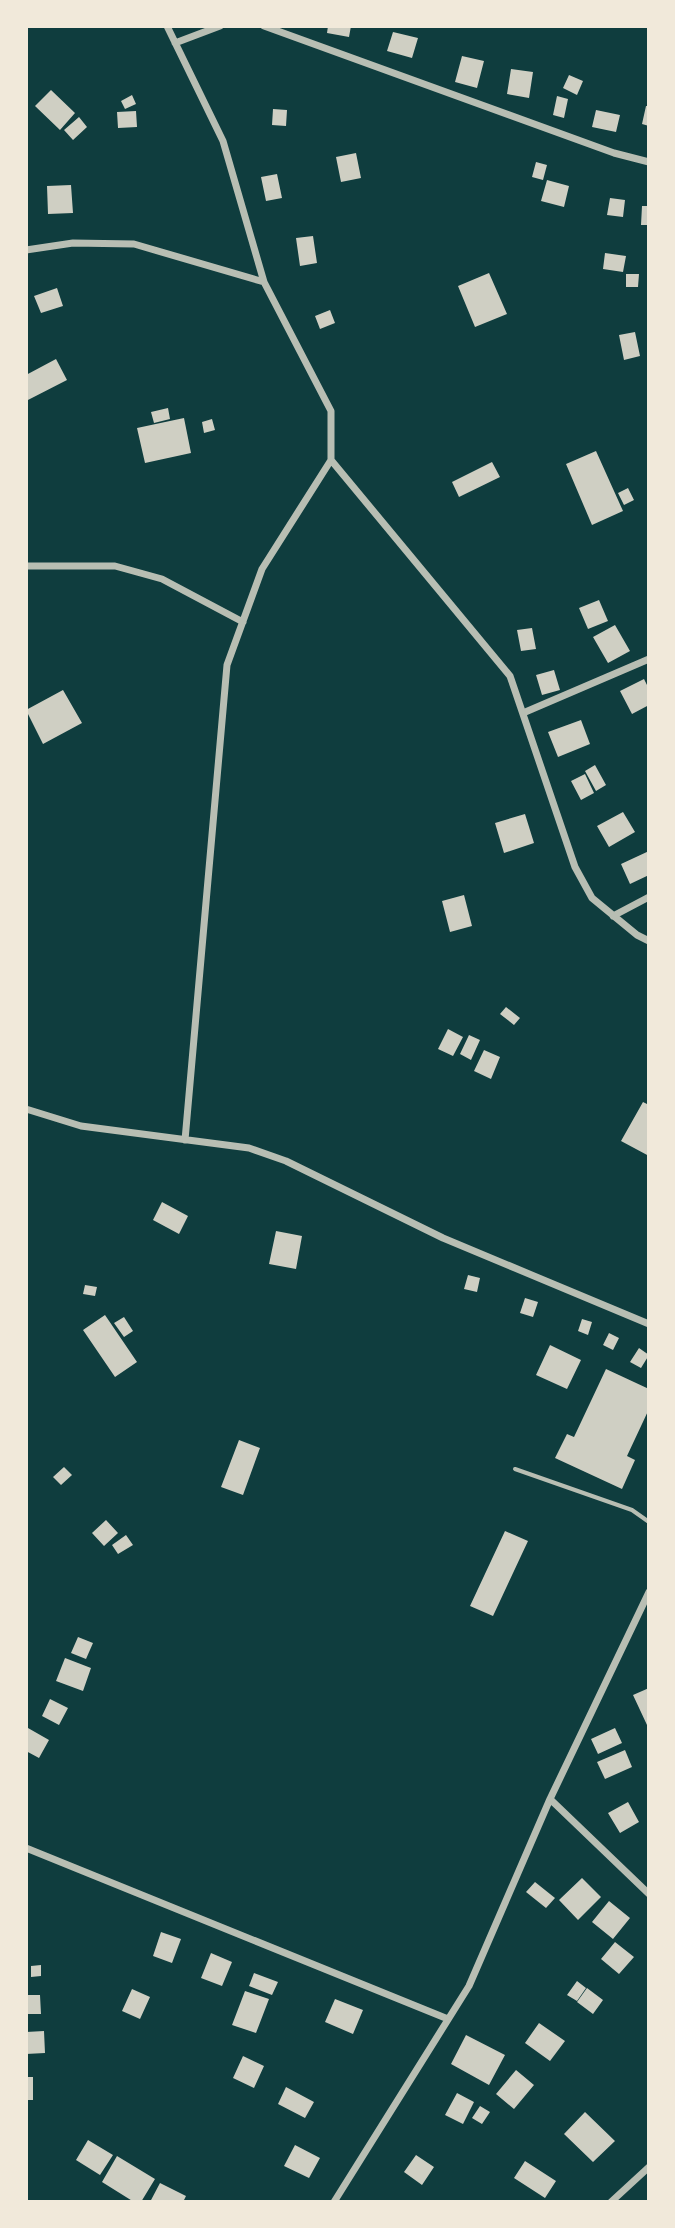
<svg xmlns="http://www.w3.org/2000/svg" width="675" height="2228" font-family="Bitter,serif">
	<rect width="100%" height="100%" fill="#0f3d3e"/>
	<path fill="#cfcfc3" d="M 328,26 L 351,26 L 349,37 L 327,33 Z
		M 393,32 L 418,38 L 412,58 L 387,51 Z
		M 462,56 L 484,61 L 477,88 L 455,82 Z
		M 511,69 L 533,72 L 529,98 L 507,94 Z
		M 569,75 L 583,81 L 577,95 L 563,88 Z
		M 51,90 L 75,113 L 60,130 L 35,106 Z
		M 132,95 L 136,104 L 125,109 L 121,101 Z
		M 557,96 L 568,99 L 564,118 L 553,115 Z
		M 646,106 L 649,106 L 649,126 L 642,124 Z
		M 273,109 L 287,110 L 286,126 L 272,125 Z
		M 596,110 L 620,115 L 616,132 L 592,127 Z
		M 136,111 L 137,127 L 118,128 L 117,112 Z
		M 79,117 L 87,127 L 73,140 L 64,130 Z
		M 356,153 L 361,178 L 341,182 L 336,157 Z
		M 536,162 L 547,165 L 543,180 L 532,177 Z
		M 277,174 L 282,198 L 266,201 L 261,177 Z
		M 547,180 L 569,186 L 564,207 L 541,201 Z
		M 71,185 L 73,213 L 48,214 L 47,186 Z
		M 610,198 L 625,200 L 623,217 L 607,215 Z
		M 642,206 L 649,206 L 649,225 L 641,225 Z
		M 313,236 L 317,263 L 300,266 L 296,238 Z
		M 605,253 L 626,256 L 623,272 L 603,269 Z
		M 489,273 L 507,314 L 475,327 L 458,286 Z
		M 626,274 L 639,274 L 638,287 L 626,287 Z
		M 57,288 L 63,306 L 41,313 L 34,296 Z
		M 330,310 L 335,323 L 320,329 L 315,316 Z
		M 635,332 L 640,356 L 624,360 L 619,335 Z
		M 56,359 L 67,380 L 26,401 L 26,375 Z
		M 168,408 L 170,419 L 154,423 L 151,412 Z
		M 184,418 L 191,453 L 145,463 L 137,428 Z
		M 212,419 L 215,430 L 204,433 L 202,422 Z
		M 596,451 L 623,511 L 592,525 L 566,464 Z
		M 492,462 L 500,477 L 459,497 L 452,482 Z
		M 628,488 L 634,500 L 624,505 L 618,493 Z
		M 599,600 L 608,621 L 588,629 L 579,608 Z
		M 615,625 L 630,651 L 608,663 L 593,637 Z
		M 532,628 L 536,649 L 521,651 L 517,630 Z
		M 554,670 L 560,690 L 542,695 L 536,675 Z
		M 644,679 L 649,689 L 649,705 L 632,714 L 620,691 Z
		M 63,690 L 82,723 L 43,744 L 26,710 Z
		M 581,720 L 590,744 L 558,757 L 548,732 Z
		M 595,765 L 606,785 L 596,791 L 585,771 Z
		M 585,774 L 594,793 L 581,800 L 571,781 Z
		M 623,812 L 635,832 L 609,847 L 597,826 Z
		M 525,814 L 534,843 L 504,853 L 495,823 Z
		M 649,851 L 649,875 L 630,884 L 621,864 Z
		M 464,895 L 472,926 L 450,932 L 442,901 Z
		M 506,1007 L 520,1018 L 514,1025 L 500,1014 Z
		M 448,1029 L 463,1037 L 453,1056 L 438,1049 Z
		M 469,1035 L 480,1040 L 471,1060 L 460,1054 Z
		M 484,1050 L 500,1057 L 491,1079 L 474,1071 Z
		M 643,1102 L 649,1105 L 649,1156 L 621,1141 Z
		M 162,1202 L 188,1216 L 179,1234 L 153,1220 Z
		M 276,1231 L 302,1236 L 296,1269 L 269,1264 Z
		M 468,1275 L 480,1278 L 477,1292 L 464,1289 Z
		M 85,1285 L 97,1287 L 95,1296 L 83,1294 Z
		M 525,1298 L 538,1302 L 533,1317 L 520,1313 Z
		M 105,1315 L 137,1362 L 115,1377 L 83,1330 Z
		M 124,1317 L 133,1331 L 124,1337 L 114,1323 Z
		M 582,1319 L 592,1322 L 588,1335 L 578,1331 Z
		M 609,1333 L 619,1338 L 613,1350 L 603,1345 Z
		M 550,1345 L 581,1360 L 567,1389 L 536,1375 Z
		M 639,1348 L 649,1355 L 641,1368 L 630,1362 Z
		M 606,1369 L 649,1389 L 649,1409 L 627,1456 L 635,1460 L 622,1489 L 555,1458 L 567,1434 L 574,1437 Z
		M 239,1440 L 260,1448 L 243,1495 L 221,1487 Z
		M 64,1467 L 72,1475 L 61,1485 L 53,1477 Z
		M 106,1520 L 118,1533 L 104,1546 L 92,1533 Z
		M 505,1531 L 528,1541 L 493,1616 L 470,1606 Z
		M 126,1535 L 133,1545 L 118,1554 L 112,1545 Z
		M 78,1637 L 93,1643 L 86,1659 L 71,1653 Z
		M 65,1658 L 91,1668 L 83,1691 L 56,1681 Z
		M 649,1688 L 649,1724 L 647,1725 L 633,1695 Z
		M 50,1699 L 68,1708 L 59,1725 L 42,1716 Z
		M 28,1728 L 49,1740 L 39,1758 L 26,1751 Z
		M 615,1728 L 622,1743 L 598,1754 L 591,1739 Z
		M 625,1750 L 632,1767 L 605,1779 L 597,1762 Z
		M 628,1802 L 639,1822 L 620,1833 L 608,1813 Z
		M 582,1878 L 601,1897 L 578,1920 L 559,1900 Z
		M 535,1882 L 555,1898 L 546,1908 L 526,1892 Z
		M 609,1901 L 630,1918 L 613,1939 L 592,1922 Z
		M 161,1932 L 181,1939 L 172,1963 L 153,1956 Z
		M 615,1942 L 634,1957 L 619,1974 L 601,1959 Z
		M 211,1953 L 232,1962 L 222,1986 L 201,1978 Z
		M 41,1965 L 41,1976 L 31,1977 L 31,1966 Z
		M 254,1973 L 278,1982 L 272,1995 L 249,1986 Z
		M 577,1981 L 586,1988 L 577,2001 L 567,1995 Z
		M 587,1988 L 603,2000 L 593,2014 L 577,2002 Z
		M 132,1989 L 150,1997 L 140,2019 L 122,2011 Z
		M 245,1991 L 269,1999 L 256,2033 L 232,2025 Z
		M 26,1995 L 40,1995 L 41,2014 L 26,2014 Z
		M 335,1999 L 363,2010 L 353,2034 L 325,2022 Z
		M 539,2023 L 565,2041 L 550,2061 L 525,2043 Z
		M 44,2031 L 45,2053 L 26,2054 L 26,2032 Z
		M 466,2035 L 505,2055 L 489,2085 L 451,2064 Z
		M 243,2056 L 264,2066 L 254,2088 L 233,2078 Z
		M 516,2070 L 534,2085 L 514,2109 L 496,2094 Z
		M 26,2077 L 33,2077 L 33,2100 L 26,2100 Z
		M 286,2087 L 314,2102 L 305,2118 L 278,2104 Z
		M 457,2093 L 474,2102 L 463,2124 L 445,2115 Z
		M 480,2106 L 490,2112 L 482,2124 L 472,2118 Z
		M 585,2112 L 615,2141 L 593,2162 L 564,2134 Z
		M 88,2140 L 113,2155 L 100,2175 L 76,2160 Z
		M 295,2145 L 320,2158 L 309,2178 L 284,2166 Z
		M 416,2155 L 434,2167 L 422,2185 L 404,2172 Z
		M 117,2156 L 155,2179 L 141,2202 L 134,2202 L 102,2182 Z
		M 525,2161 L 556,2181 L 545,2198 L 514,2178 Z
		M 160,2183 L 186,2196 L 183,2202 L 150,2202 Z"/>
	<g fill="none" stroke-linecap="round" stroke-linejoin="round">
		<path stroke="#b8beb3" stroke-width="4" d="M 515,1469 L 632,1510 L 649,1522"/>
		<path stroke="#b8beb3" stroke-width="7" d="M 167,26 L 223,141 L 264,282 L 331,411 L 331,460 L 262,569 L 227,665 L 185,1140
			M 264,26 L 614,153 L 649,162
			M 175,43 L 220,26
			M 26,250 L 73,243 L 134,244 L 264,282
			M 331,460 L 510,676 L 575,867 L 592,898 L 637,935 L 649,941
			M 26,566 L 115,566 L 162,579 L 243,622
			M 523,713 L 649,659
			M 613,916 L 649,897
			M 26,1109 L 81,1126 L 249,1148 L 286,1161 L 443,1238 L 649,1324
			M 550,1799 L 649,1592
			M 26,1848 L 448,2019
			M 334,2202 L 469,1986 L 550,1799 L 649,1894
			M 611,2202 L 649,2167"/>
	</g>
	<rect width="675" height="2228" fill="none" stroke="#f1e9da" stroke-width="56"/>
</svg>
